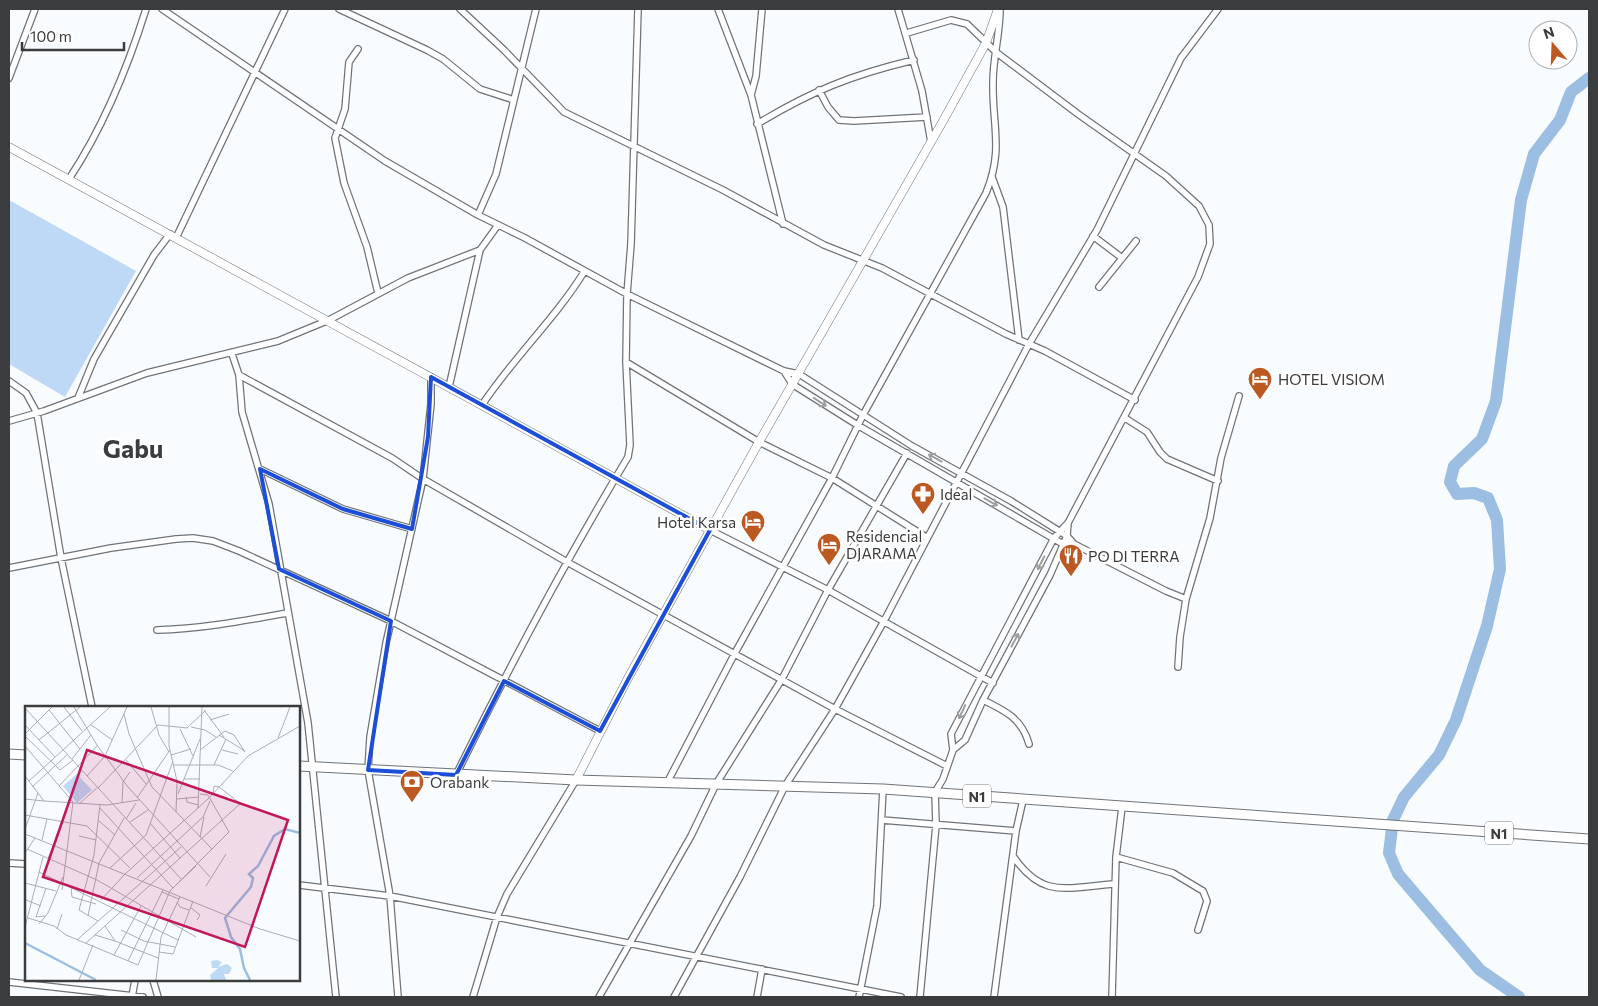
<svg xmlns="http://www.w3.org/2000/svg" width="1598" height="1006" font-family="Commissioner,sans-serif">
	<rect width="100%" height="100%" fill="#f8fcff"/>
	<path fill="#bed9f5" d="M 9,200 L 136,271 L 65,397 L 9,364 Z"/>
	<g fill="none" stroke-linecap="round" stroke-linejoin="round">
		<path stroke="#9cbee2" stroke-width="12" d="M 1519,997 L 1480,970 L 1398,874 L 1389,853 L 1393,820 L 1404,797 L 1439,755 L 1456,720 L 1487,626 L 1500,569 L 1497,520 L 1488,498 L 1474,493 L 1457,494 L 1450,482 L 1454,466 L 1482,439 L 1496,401 L 1521,200 L 1534,154 L 1560,120 L 1571,92 L 1589,78"/>
		<defs>
			<path id="street" d="M 162,9 L 385,161 L 478,215 L 525,238 L 627,294 L 784,371 L 799,374 L 912,446 L 1011,501 L 1067,536 L 1074,544 L 1166,591 L 1186,599
				M 339,9 L 427,50 L 443,59 L 480,89 L 514,100
				M 460,9 L 504,50 L 564,112 L 723,190 L 824,245 L 882,268 L 1006,334 L 1045,351 L 1135,400
				M 718,9 L 751,95 L 783,224
				M 898,9 L 922,91 L 931,142
				M 907,33 L 951,20 L 967,24 L 997,53 L 1078,114 L 1166,176 L 1199,206 L 1209,225 L 1210,244 L 1198,277 L 1068,523 L 1054,538 L 951,734 L 953,750 L 943,779 L 935,792 L 936,825 L 920,997
				M 358,49 L 349,62 L 345,109 L 335,138 L 344,183 L 367,247 L 378,293
				M 9,78 L 35,9
				M 819,90 L 828,107 L 839,120 L 854,121 L 927,117
				M 751,95 L 756,76 L 762,9
				M 757,124 C 812,91 851,75 914,60
				M 992,177 L 1003,207 L 1019,340
				M 69,179 C 104,126 127,70 146,9
				M 478,215 L 496,174 L 536,9
				M 1093,236 L 1122,258
				M 176,238 L 285,9
				M 1099,287 L 1136,241
				M 232,354 L 239,375 L 242,412 L 269,504 L 308,723 L 336,997
				M 626,362 L 759,442 L 832,478 L 926,537
				M 784,371 L 792,384 L 859,426 L 1063,544 L 1074,544
				M 239,375 L 392,458 L 423,479 L 567,562 L 835,709 L 947,766
				M 9,381 L 26,393 L 37,413 L 61,558 L 92,707
				M 449,387 L 480,250
				M 78,398 L 94,359 L 154,255 L 170,234
				M 482,405 C 513,358 555,319 584,272
				M 1125,418 L 1147,432 L 1160,452 L 1167,459 L 1218,481
				M 9,421 L 44,411 L 147,373 L 278,341 L 329,320 L 408,278 L 480,250 L 498,225
				M 260,469 L 343,509 L 412,529
				M 710,530 L 828,590 L 993,683
				M 9,568 L 111,548 L 176,539 L 193,538 L 213,541 L 239,551 L 391,621 L 600,731
				M 157,630 C 201,629 243,621 287,613
				M 1178,667 L 1180,637 L 1186,599 L 1210,518 L 1221,458 L 1239,396
				M 983,700 C 1006,711 1022,719 1029,744
				M 953,750 L 965,740 L 983,700 L 1050,575 L 1067,536 L 1068,523
				M 456,775 C 509,667 566,560 628,457 L 630,445 L 626,362 L 627,294 L 631,244 L 638,9
				M 668,781 L 735,653 L 832,478 L 863,415 L 986,193 C 1004,149 992,126 993,82 C 993,57 1000,34 1000,9
				M 882,820 L 1016,831
				M 1013,856 C 1043,900 1067,887 1115,884
				M 1116,857 L 1173,873 L 1203,891 L 1207,901 L 1198,930
				M 9,863 L 26,864
				M 299,885 L 390,896 L 901,997
				M 153,980 L 158,997
				M 9,982 L 143,997
				M 132,997 L 135,980
				M 398,997 L 390,896 L 368,770 L 370,737 L 386,643 L 423,479 L 431,404 L 431,377
				M 473,997 L 497,917 L 507,894 L 576,780
				M 599,997 L 691,836 L 716,784 L 782,679 L 828,590 L 907,453
				M 674,997 L 740,877 L 785,786 L 835,709 L 884,621 L 1029,344 L 1097,230 L 1181,58 L 1218,9
				M 757,997 L 762,969
				M 859,997 L 877,906 L 883,789
				M 994,997 L 1016,831 L 1023,800
				M 1112,997 L 1116,857 L 1122,807"/>
			<path id="secondary" d="M 9,147 L 710,530
				M 576,780 L 627,680 L 759,442 L 943,121 L 986,43 L 998,9"/>
			<path id="primary" d="M 9,754 L 26,755
				M 299,766 L 576,780 L 883,789 L 1589,839"/>
		</defs>
		<use href="#street" stroke="#707377" stroke-width="8"/>
		<use href="#secondary" stroke="#707377" stroke-width="9"/>
		<use href="#primary" stroke="#707377" stroke-width="11"/>
		<use href="#street" stroke="#fff" stroke-width="5.5"/>
		<use href="#secondary" stroke="#fff" stroke-width="8"/>
		<use href="#primary" stroke="#fff" stroke-width="9"/>
	</g>
	<defs><path id="oneway-shaft" d="M-6 0H5M1.5-3L5.5 0L1.5 3" fill="none" stroke-width="1.6" stroke-linecap="round" stroke-linejoin="round" transform="scale(1.25)"/></defs>
	<g stroke="#9d9e9e">
		<use href="#oneway-shaft" transform="translate(820 402) rotate(33)"/>
		<use href="#oneway-shaft" transform="translate(935 458) rotate(-151)"/>
		<use href="#oneway-shaft" transform="translate(991 502) rotate(29)"/>
		<use href="#oneway-shaft" transform="translate(1041 563) rotate(117)"/>
		<use href="#oneway-shaft" transform="translate(1015 640) rotate(-62)"/>
		<use href="#oneway-shaft" transform="translate(962 712) rotate(115)"/>
	</g>
	<path fill="none" stroke="#1d4ed8" stroke-width="4" stroke-linejoin="round" d="M 431,377 L 710,530 L 600,731 L 504,681 L 456,775 L 368,770 L 391,621 L 279,569 L 260,469 L 343,509 L 412,529 L 428,437 Z"/>
	<defs>
		<symbol id="hotel-pin" viewBox="-11 -11 22 30"><path d="M0 17L-7.5 6A9.5 9.5 0 1 1 7.5 6Z" fill="#bc5923" stroke="#fff"/><path d="M-6-4.5h1.5V1H6V5H4.5V3h-9V5H-6ZM-4 0a1.8 1.8 0 1 1 3.6 0ZM.5 0V-2.5h3Q6-2.5 6 0Z" fill="#fff"/></symbol>
		<symbol id="pharmacy-pin" viewBox="-11 -11 22 30"><path d="M0 17L-7.5 6A9.5 9.5 0 1 1 7.5 6Z" fill="#bc5923" stroke="#fff"/><path d="M-2-6h4v4h4v4h-4v4h-4v-4h-4v-4h4Z" fill="#fff"/></symbol>
		<symbol id="restaurant-pin" viewBox="-11 -11 22 30"><path d="M0 17L-7.5 6A9.5 9.5 0 1 1 7.5 6Z" fill="#bc5923" stroke="#fff"/><path d="M-5-6h1v4h1v-4h1v4h1v-4h1v5L-1.5 .5V6h-2V.5L-5-1ZM5-6V6H3V1.5H1.5Q1.5-4 5-6Z" fill="#fff"/></symbol>
		<symbol id="bank-pin" viewBox="-11 -11 22 30"><path d="M0 17L-7.5 6A9.5 9.5 0 1 1 7.5 6Z" fill="#bc5923" stroke="#fff"/><path d="M-6-4H6V4H-6ZM0-2.3a2.3 2.3 0 1 0 0 4.6a2.3 2.3 0 1 0 0-4.6Z" fill="#fff"/></symbol>
	</defs>
	<g fill-rule="evenodd">
		<use href="#hotel-pin" x="1246" y="365" width="28" height="38"/>
		<use href="#pharmacy-pin" x="909" y="480" width="28" height="38"/>
		<use href="#hotel-pin" x="739" y="508" width="28" height="38"/>
		<use href="#hotel-pin" x="815" y="531" width="28" height="38"/>
		<use href="#restaurant-pin" x="1057" y="542" width="28" height="38"/>
		<use href="#bank-pin" x="398" y="768" width="28" height="38"/>
	</g>
	<g text-anchor="middle" dominant-baseline="central" stroke-width="5" stroke-linejoin="round" paint-order="stroke">
		<g fill="#fff" stroke="#767678" stroke-width="1">
			<rect x="963" y="784.5" width="28" height="23" rx="4"/>
			<rect x="1485" y="821.5" width="28" height="23" rx="4"/>
		</g>
		<g font-size="14" font-weight="bold" fill="#3b3c3e">
			<text x="977" y="796">N1</text>
			<text x="1499" y="833">N1</text>
		</g>
		<g font-size="15" fill="#3b3c3e" stroke="#fff" text-anchor="start">
			<text x="1278" y="379">HOTEL VISIOM</text>
			<text x="940" y="494">Ideal</text>
			<text x="736" y="522" text-anchor="end">Hotel Karsa</text>
			<text x="846" y="536">Residencial<tspan x="846" dy="17">DJARAMA</tspan></text>
			<text x="1088" y="556">PO DI TERRA</text>
			<text x="430" y="782">Orabank</text>
		</g>
		<g font-size="25" font-weight="bold" fill="#3b3c3e" stroke="#fff">
			<text x="133" y="448">Gabu</text>
		</g>
	</g>
	<g transform="translate(25 706)">
		<rect width="275" height="275" fill="#f8fcff"/>
		<path d="M 52,68 L 67,84 L 52,97 L 38,80 ZM 192,254 L 197,256 L 193,261 L 202,258 L 207,262 L 204,268 L 199,268 L 201,274 L 186,274 L 185,269 L 193,262 L 187,262 L 186,255 Z" fill="#bed9f5"/>
		<path fill="none" stroke="#9cbee2" stroke-width="2.5" d="M 0,237 L 71,274M 225,274 L 219,262 L 215,243 L 206,231 L 200,212 L 226,181 L 228,172 L 224,168 L 233,160 L 249,130 L 260,123 L 275,127"/>
		<path fill="none" stroke="#acafb2" stroke-width="1" d="M 39,1 L 57,25M 49,1 L 72,39 L 103,81 L 185,171M 126,1 L 134,29 L 144,46M 144,1 L 144,40 L 152,75 L 151,106M 0,2 L 128,142M 24,4 L 55,43M 179,4 L 199,31M 99,8 L 104,28 L 127,81 L 187,143M 185,14 L 204,8M 65,18 L 87,34M 0,19 L 30,51M 166,21 L 180,24 L 191,31M 155,23 L 168,50M 0,28 L 27,1M 194,29 L 220,45M 0,30 L 35,64 L 48,54M 253,32 L 265,1M 14,34 L 55,1M 0,40 L 48,96 L 37,184M 175,44 L 200,25 L 209,29 L 220,46M 197,44 L 213,48M 146,49 L 166,43M 47,53 L 66,29M 101,54 L 122,79M 149,59 L 193,59 L 208,65M 189,59 L 201,33M 0,70 L 19,95 L 82,99 L 114,94M 62,70 L 80,50 L 102,1M 159,73 L 175,73M 4,75 L 85,1M 34,80 L 72,40M 7,81 L 43,48M 73,82 L 133,19 L 162,22 L 180,5M 153,88 L 175,33M 188,88 L 189,80 L 194,81 L 216,98M 161,91 L 162,96 L 173,99M 112,92 L 145,44M 0,93 L 19,95M 152,93 L 174,91M 97,97 L 98,76 L 105,66M 54,98 L 73,81M 75,102 L 148,182M 173,102 L 177,1M 0,109 L 62,120 L 105,162M 101,113 L 111,97M 74,115 L 90,129M 105,116 L 123,104M 125,117 L 155,152M 0,123 L 13,87M 0,128 L 235,223 L 275,235M 54,130 L 71,134M 175,131 L 179,111M 17,134 L 22,113M 128,142 L 157,174M 2,143 L 72,174 L 171,231M 0,147 L 10,132M 23,153 L 43,98M 85,162 L 121,129 L 148,55M 14,166 L 153,234M 100,168 L 184,92 L 223,50 L 275,20M 112,172 L 178,111 L 185,95M 0,177 L 31,185M 150,180 L 171,160M 181,180 L 201,148M 46,181 L 47,191 L 71,198M 137,186 L 154,193M 1,194 L 16,200M 76,194 L 100,168M 152,196 L 155,201 L 164,204M 165,201 L 175,209 L 172,214M 20,210 L 11,211 L 21,182M 63,210 L 74,157 L 99,112M 3,212 L 29,220 L 41,229 L 113,259 L 145,185 L 204,126 L 183,89 L 175,88M 73,215 L 54,204 L 69,149 L 75,99M 14,218 L 23,207 L 38,171M 80,220 L 90,235 L 133,252M 0,221 L 18,151M 32,223 L 37,208M 96,224 L 119,235 L 150,241M 70,229 L 90,235M 52,234 L 156,141M 61,237 L 216,97M 134,246 L 148,248 L 168,195M 89,249 L 116,200M 103,255 L 138,184M 54,274 L 68,239M 131,274 L 136,231 L 155,191"/>
		<path fill="#c2185b" fill-opacity="0.15" stroke="#c2185b" stroke-width="2.5" d="M 62,44 L 263,114 L 220,241 L 18,171 Z"/>
		<rect width="275" height="275" fill="none" stroke="#3b3c3e" stroke-width="2.5"/>
	</g>
	<rect width="1598" height="1006" fill="none" stroke="#3b3c3e" stroke-width="20"/>
	<g transform="translate(1553 45) rotate(341)"><circle r="24" fill="#ffffff" stroke="#b1b1b2"/>
	<path d="M0-4L9 19L0 12L-9 19Z" fill="#bc5923"/>
	<text y="-8" font-size="14" font-weight="bold" text-anchor="middle" fill="#3b3c3e">N</text>
	</g>
	<path d="M22 42v8h102v-8" fill="none" stroke="#3b3c3e" stroke-width="2.5"/>
	<text x="30" y="42" font-size="15" fill="#3b3c3e" stroke="#ffffff" stroke-width="4" paint-order="stroke">100 m</text>
</svg>
